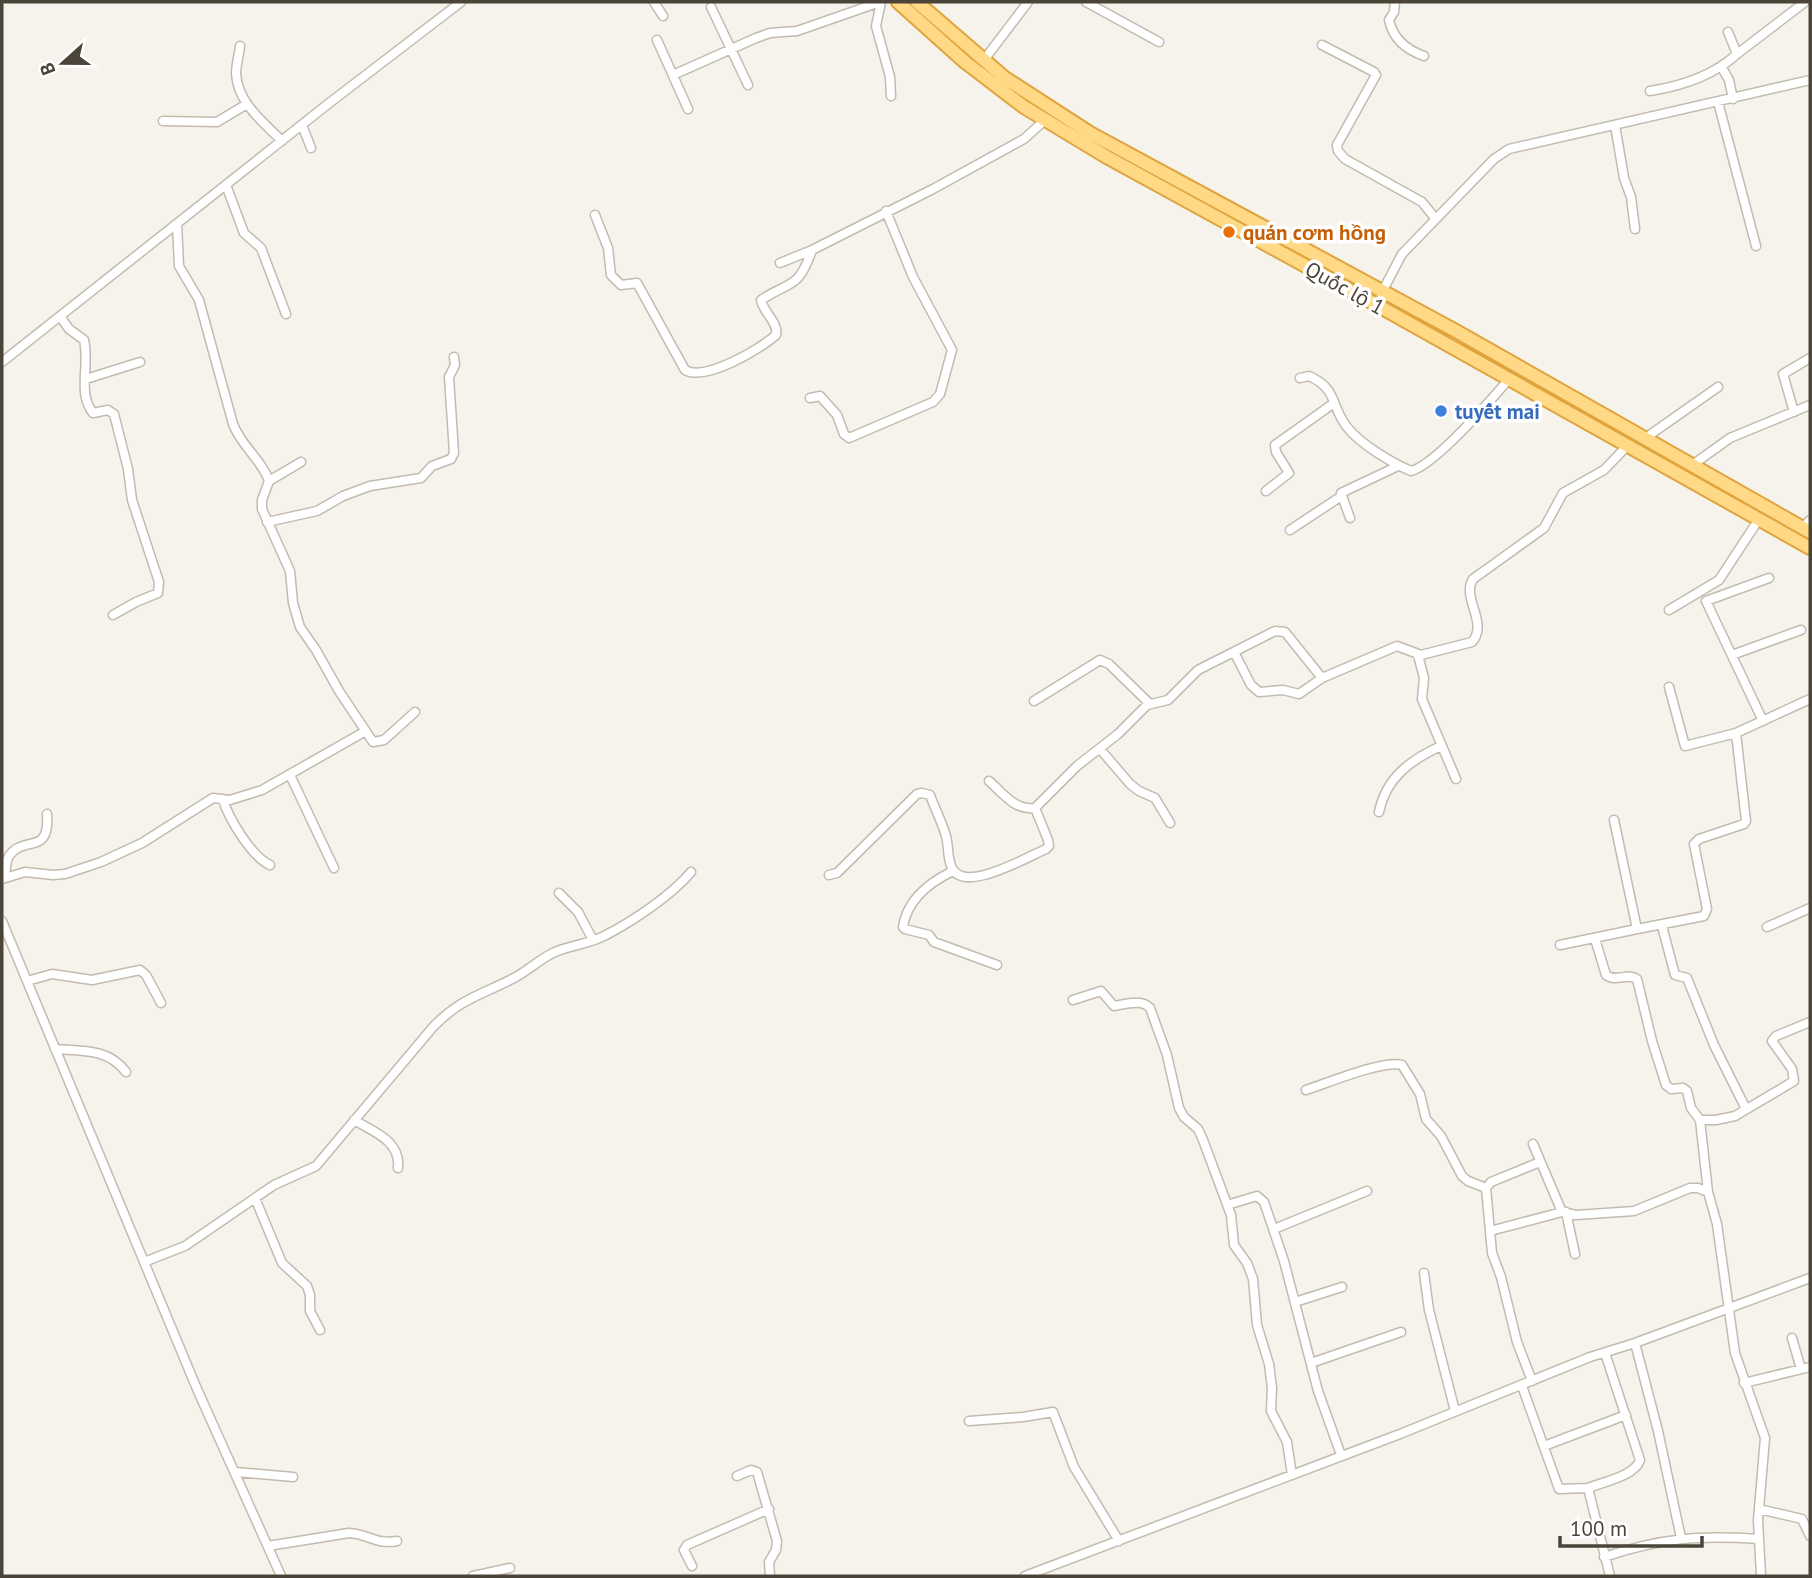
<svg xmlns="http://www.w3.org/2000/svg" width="1812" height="1578" font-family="'PT Sans',sans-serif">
	<rect width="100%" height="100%" fill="#f6f3ec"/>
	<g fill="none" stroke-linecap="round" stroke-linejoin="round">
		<defs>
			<path id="minor" d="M 654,2 L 663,16
				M 881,2 L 876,26 L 890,77 L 891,96
				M 1086,2 L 1159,42
				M 1395,2 L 1394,12 L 1389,20 C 1393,39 1407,50 1424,56
				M 711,7 L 748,85
				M 657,40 L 688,109
				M 1322,45 L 1374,72 L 1376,75 L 1337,145 L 1338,151 L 1345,159 L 1422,202 L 1435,218
				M 240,46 C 239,55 236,65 236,74 C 238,103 263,122 282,141
				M 1737,54 L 1805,2
				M 984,60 L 1028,2
				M 1721,66 L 1729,80 L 1733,99
				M 673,75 L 756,38 L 770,33 L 797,31 L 880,2
				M 1650,91 C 1682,86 1713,76 1737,54 L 1728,32
				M 1718,102 L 1756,246
				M 163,121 L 217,122 L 247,104
				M 302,125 L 311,148
				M 1615,125 L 1624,178 L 1631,197 L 1635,229
				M 226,185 L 244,233 L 261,248 L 286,314
				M 595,215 L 608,248 L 611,275 L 621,285 L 637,283 L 685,370 C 705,382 760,349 776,335 C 779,323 763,312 761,300 C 791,280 798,290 812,250 L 933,189 L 1024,139 L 1045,120
				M 177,224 L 179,266 L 199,300 L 233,424 C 241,446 262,460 269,481 L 262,500 L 262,509 L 290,571 L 293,603 L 300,627 L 316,650 L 339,691 L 373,742 L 384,740 L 415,712
				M 780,263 L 812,250
				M 1381,294 L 1402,254 L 1494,159 L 1509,149 L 1810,80
				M 60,316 L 69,329 L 84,340 C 90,366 77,393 93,413 L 108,410 L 114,414 L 128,469 L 132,500 L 159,582 L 158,593 L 136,602 L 113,615
				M 2,362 L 328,104 L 461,2
				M 1300,378 L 1309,376 C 1338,389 1330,405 1347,427 C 1360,444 1392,463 1411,471 C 1435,465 1491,400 1509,379
				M 86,379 L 140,362
				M 810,398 L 820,396 L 837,415 L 844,434 L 849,438 L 933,402 L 940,394 L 952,350 L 913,277 L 886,211
				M 1794,412 L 1783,374 L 1810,358
				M 1644,439 L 1718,387
				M 1691,466 L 1730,438 L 1810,405
				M 269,481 L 301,462
				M 1266,491 L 1289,473 L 1276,452 L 1275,445 L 1334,403
				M 1350,518 L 1341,493 L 1398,466
				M 267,522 L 317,511 L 343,496 L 370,486 L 421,478 L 432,466 L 451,459 L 454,453 L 449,377 L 455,365 L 454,357
				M 1802,528 L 1810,520
				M 1290,530 L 1340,497
				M 1669,610 L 1719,580 L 1759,519
				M 1234,652 L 1251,685 L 1259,692 L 1283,690 L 1299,694 L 1322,678
				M 1418,655 L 1424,678 L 1422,699 L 1456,779
				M 1732,655 L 1801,630
				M 1669,687 L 1685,746 L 1736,733 L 1810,699
				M 1034,701 L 1100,660 L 1109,664 L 1150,704
				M 1763,721 L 1706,601 L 1769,578
				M 1100,749 L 1130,784 L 1139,791 L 1155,798 L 1170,823
				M 290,775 L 334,868
				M 989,781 C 1003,793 1015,811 1035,808
				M 223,799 C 228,818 252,857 270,865
				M 1379,812 C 1386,778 1410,760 1441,746
				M 1614,820 L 1637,929 L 1704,916 L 1707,909 L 1694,844 L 1699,839 L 1744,824 L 1746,821 L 1736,733
				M 953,871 C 930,882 907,900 903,927 L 905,929 L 929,935 L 934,942 L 997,965
				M 829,875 L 837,873 L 917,794 L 922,793 L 930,795 C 935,809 942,822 946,836 C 949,847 947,858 952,868 C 964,894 1027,857 1046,849 L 1049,846 L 1048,840 L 1035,808 L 1077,766 L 1118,734 L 1147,705 L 1168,700 L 1198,670 L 1275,631 L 1285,632 L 1322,678 L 1397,646 L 1421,655 L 1472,642 C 1489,623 1461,598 1473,579 L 1544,528 L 1563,493 L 1604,470 L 1628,445
				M 5,878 C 6,871 5,862 9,856 C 24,834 50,857 47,814
				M 2,879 L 25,872 L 53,875 L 65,874 L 101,862 L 142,843 L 213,798 L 230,800 L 262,790 L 364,732
				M 559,893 L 578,912 L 593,940
				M 2,921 L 197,1389 L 281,1576
				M 1662,926 L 1675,975 L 1687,978 L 1714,1045 L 1746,1109
				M 1767,927 L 1810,908
				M 1595,939 L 1606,975 C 1616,983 1627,972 1637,979 L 1652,1041 L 1666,1085 L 1671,1089 L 1683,1088 L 1687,1091 L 1691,1108 L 1700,1120
				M 1560,945 L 1637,929
				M 27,981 L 52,974 L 92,980 L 140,970 L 146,975 L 161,1003
				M 1073,1000 L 1101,991 L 1114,1006 C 1126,1004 1142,999 1150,1008 L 1167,1055 L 1179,1108 L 1184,1117 L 1198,1129 L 1203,1140 L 1231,1215 L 1234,1245 L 1247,1263 L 1253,1279 L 1257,1325 L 1269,1364 L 1272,1388 L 1271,1411 L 1287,1442 L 1292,1475
				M 55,1049 C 82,1051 108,1048 126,1072
				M 1306,1090 C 1328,1083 1382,1060 1402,1065 L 1420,1094 L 1426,1119 L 1441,1136 L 1462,1176 L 1468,1181 L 1486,1188 L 1492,1253 L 1501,1277 L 1517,1342 L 1532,1381
				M 354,1120 C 374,1132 401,1141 398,1168
				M 1533,1144 L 1562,1212
				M 1486,1188 L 1491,1182 L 1540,1162
				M 1708,1192 L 1700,1120 L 1716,1120 L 1735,1116 L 1794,1081 L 1792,1069 L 1772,1041 L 1776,1036 L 1810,1022
				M 255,1198 L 282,1263 L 307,1286 L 310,1295 L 310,1311 L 320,1330
				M 1227,1205 L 1257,1196 L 1264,1202 L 1284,1261 L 1318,1391 L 1341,1455
				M 1566,1212 L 1575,1254
				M 1274,1229 L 1367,1191
				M 1490,1231 L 1562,1212 L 1576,1215 L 1634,1211 L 1690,1188 L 1698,1188 L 1708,1192 L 1717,1224 L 1735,1353 L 1765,1438 L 1758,1520 L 1761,1576
				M 144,1262 L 185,1246 L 274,1185 L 316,1166 L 433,1027 C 459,1000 478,996 510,980 C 526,973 539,959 555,952 C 571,945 590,944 606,935 C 633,921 672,895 691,872
				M 1424,1273 L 1429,1310 L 1455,1411
				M 1295,1302 L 1342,1287
				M 1792,1338 L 1801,1369
				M 1635,1343 L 1658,1431 L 1681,1538
				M 1605,1353 L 1640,1460 C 1635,1476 1603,1482 1588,1488 L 1610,1576
				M 1311,1363 L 1401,1332
				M 1744,1383 L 1810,1367
				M 1522,1386 L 1559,1489 L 1588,1488
				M 969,1421 L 1023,1417 L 1053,1412 L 1074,1467 L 1119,1541
				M 1544,1446 L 1626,1415
				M 236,1472 L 293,1477
				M 737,1476 L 751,1470 L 757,1472 L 777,1541 L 776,1550 L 769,1562 L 770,1576
				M 1759,1509 L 1802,1519 L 1810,1536
				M 268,1546 L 349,1533 C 369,1534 376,1545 397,1541
				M 1604,1557 C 1661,1538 1699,1535 1758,1539
				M 692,1566 L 684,1550 L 687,1545 L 769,1509
				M 473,1576 L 510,1568
				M 1025,1576 L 1400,1434 L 1590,1357 L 1635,1343 L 1810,1278"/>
			<path id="trunk" d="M 898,2 L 965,62 L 1024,107 L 1105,156 L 1375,304 L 1810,548
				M 917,2 L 1005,78 L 1090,133 L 1456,331 L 1810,532"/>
		</defs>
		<use href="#minor" stroke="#c2bbae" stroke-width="11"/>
		<use href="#trunk" stroke="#e0a43c" stroke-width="16"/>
		<use href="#minor" stroke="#fff" stroke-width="8"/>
		<use href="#trunk" stroke="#ffd985" stroke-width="12"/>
	</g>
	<circle fill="#e8710a" stroke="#fff" stroke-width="2.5" cx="1229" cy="232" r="7"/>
	<circle fill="#3f7fe0" stroke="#fff" stroke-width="2.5" cx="1441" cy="411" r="7"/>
	<g text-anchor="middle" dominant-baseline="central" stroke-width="7" stroke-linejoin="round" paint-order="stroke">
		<g font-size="21" font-weight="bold" fill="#c56008" stroke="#fff" text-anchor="start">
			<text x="1243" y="232">quán cơm hồng</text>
		</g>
		<g font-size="21" fill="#4b4439" stroke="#fff">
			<text transform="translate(1345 288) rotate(29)">Quốc lộ 1</text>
		</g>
		<g font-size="21" font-weight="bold" fill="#366cbe" stroke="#fff" text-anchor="start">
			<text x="1455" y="411">tuyết mai</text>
		</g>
	</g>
	<rect width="1812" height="1578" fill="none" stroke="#4b4439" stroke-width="7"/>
	<g transform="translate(63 63) rotate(249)" stroke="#ffffff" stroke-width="5" paint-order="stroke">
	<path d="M0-5L12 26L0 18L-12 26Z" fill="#4b4439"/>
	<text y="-10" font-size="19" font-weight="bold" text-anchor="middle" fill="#4b4439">B</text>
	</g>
	<path d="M1560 1536v10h142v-10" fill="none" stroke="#4b4439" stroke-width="3.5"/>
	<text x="1570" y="1536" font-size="21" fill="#4b4439" stroke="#ffffff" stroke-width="5" paint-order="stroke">100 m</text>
</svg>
